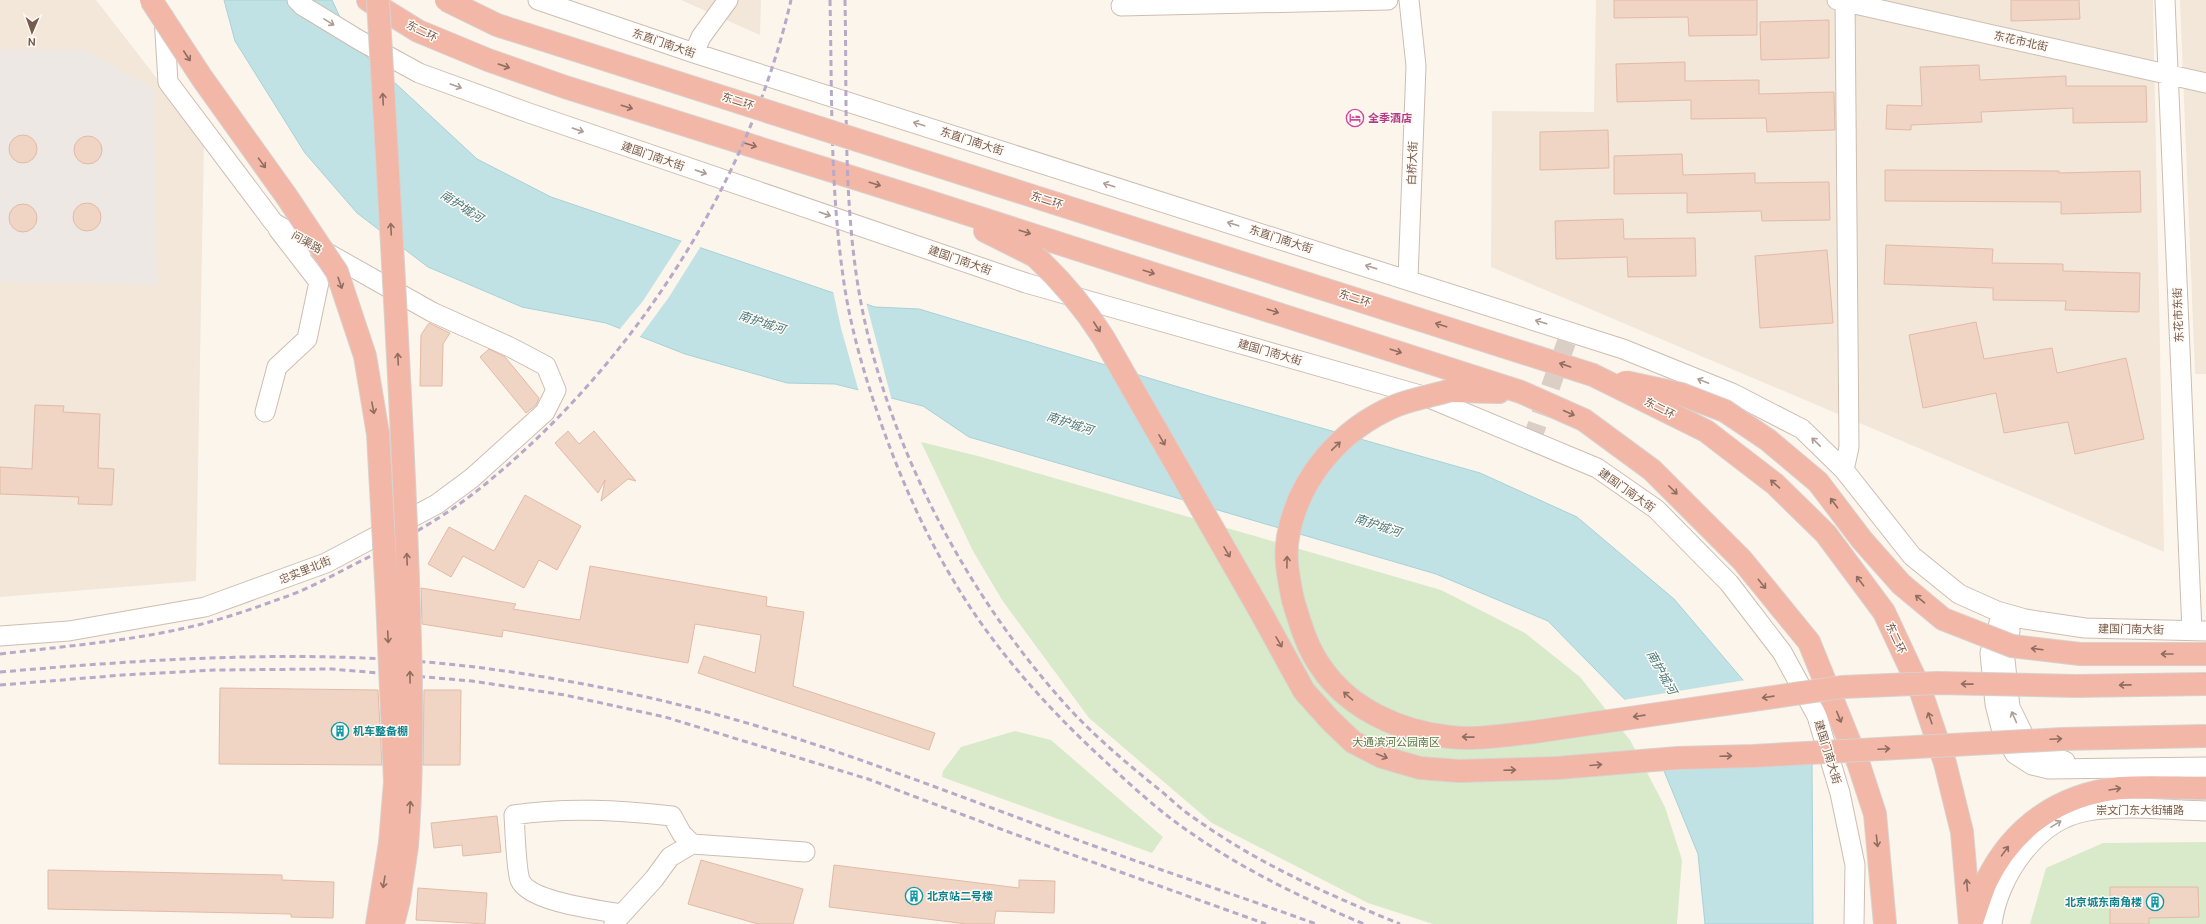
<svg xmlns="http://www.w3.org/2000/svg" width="2206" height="924" font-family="Ubuntu,'Noto Sans SC',sans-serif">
	<rect width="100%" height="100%" fill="#fcf5ec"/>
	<path fill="#f3e7da" d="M 0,0 L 96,0 L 204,139 L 196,581 L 0,597 Z
		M 681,0 L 761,0 L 760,35 Z
		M 1596,0 L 2153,0 L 2164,552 L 1491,267 L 1492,111 L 1594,112 Z
		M 2180,0 L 2206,0 L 2206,374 L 2195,374 Z"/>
	<path fill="#eee8e4" d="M 0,49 L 86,50 L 154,90 L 157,285 L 0,281 Z"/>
	<path fill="#d8eaca" d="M 921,442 L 978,456 L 1441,590 L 1525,633 L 1580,677 L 1630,740 L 1665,807 L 1682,860 L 1677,924 L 1433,924 L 1368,903 L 1212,823 L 1089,718 L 1002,600 L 973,551 Z
		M 1015,731 L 1051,740 L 1163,837 L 1152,853 L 942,777 L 943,771 L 961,747 Z
		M 2206,842 L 2206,924 L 2030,924 L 2046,868 L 2103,843 Z"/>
	<path fill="#c0e2e5" stroke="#a7d1d7" d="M 224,0 L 332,0 L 352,43 L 477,159 L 551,197 L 875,307 L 919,309 L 1212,397 L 1480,473 L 1577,517 L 1674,599 L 1812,761 L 1813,924 L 1705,924 L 1698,854 L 1642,717 L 1548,621 L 1436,574 L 969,437 L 923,406 L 835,384 L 787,383 L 685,354 L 606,323 L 522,307 L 428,267 L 357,213 L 305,153 L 235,41 Z"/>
	<path fill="#fcf5ec" d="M 683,239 L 701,246 L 669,297 L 639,338 L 619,330 L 643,301 Z
		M 833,291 L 866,302 L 892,401 L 859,392 L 841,328 Z
		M 1746,680 L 1813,760 L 1812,761 L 1662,771 L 1641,718 L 1623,700 Z"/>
	<path fill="#f0d4c4" stroke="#e2baa6" d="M 1614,0 L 1757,0 L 1757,35 L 1689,36 L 1688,17 L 1614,18 Z
		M 2011,0 L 2079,0 L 2080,19 L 2011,21 Z
		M 1829,20 L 1829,58 L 1761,60 L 1760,22 Z
		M 1685,62 L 1685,81 L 1759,80 L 1759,94 L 1834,92 L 1835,130 L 1767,132 L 1766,118 L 1691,119 L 1691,100 L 1617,102 L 1616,64 Z
		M 1979,65 L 1980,80 L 2066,76 L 2066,86 L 2146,86 L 2147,122 L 2073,123 L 2073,108 L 1981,112 L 1982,122 L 1911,125 L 1911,130 L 1886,129 L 1887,105 L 1922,106 L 1920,67 Z
		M 1608,130 L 1609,168 L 1540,170 L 1540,132 Z
		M9 149a14 14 0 1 1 28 0a14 14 0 1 1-28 0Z
		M74 150a14 14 0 1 1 28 0a14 14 0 1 1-28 0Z
		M 1682,154 L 1683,175 L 1755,173 L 1755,183 L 1829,182 L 1830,220 L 1762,221 L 1761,211 L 1687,213 L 1687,193 L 1614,194 L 1614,156 Z
		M 1885,170 L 2059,171 L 2059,173 L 2140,171 L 2141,212 L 2061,214 L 2061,202 L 1885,201 Z
		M73 217a14 14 0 1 1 28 0a14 14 0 1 1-28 0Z
		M9 218a14 14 0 1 1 28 0a14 14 0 1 1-28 0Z
		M 1623,219 L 1624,239 L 1695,238 L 1696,276 L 1628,277 L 1627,257 L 1556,259 L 1555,221 Z
		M 1886,245 L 1993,249 L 1992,263 L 2063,264 L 2063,271 L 2140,273 L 2139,312 L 2065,310 L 2066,301 L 1993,300 L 1993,288 L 1884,284 Z
		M 1827,250 L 1833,323 L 1760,328 L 1755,256 Z
		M 1976,322 L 1984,359 L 2052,348 L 2057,373 L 2126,358 L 2144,439 L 2075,454 L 2068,422 L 2004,433 L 1996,393 L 1923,408 L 1909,335 Z
		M 429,323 L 450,333 L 443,344 L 442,386 L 420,386 L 421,335 Z
		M 489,349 L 505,357 L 539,398 L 536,405 L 526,413 L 480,357 Z
		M 35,405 L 64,406 L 63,412 L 100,414 L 98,468 L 114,469 L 112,505 L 78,504 L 79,497 L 0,494 L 0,467 L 32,469 Z
		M 568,431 L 579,444 L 594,431 L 636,481 L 628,479 L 601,501 L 605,480 L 598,493 L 555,443 Z
		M 525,495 L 581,526 L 557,570 L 539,560 L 524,588 L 463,556 L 451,577 L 428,564 L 449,527 L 494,551 Z
		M 590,566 L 767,597 L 766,606 L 804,612 L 793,686 L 935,733 L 929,750 L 698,673 L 704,656 L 755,673 L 761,635 L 695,624 L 688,663 L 503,630 L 502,637 L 422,624 L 421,588 L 516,604 L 513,609 L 580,620 Z
		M 220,688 L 378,690 L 382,765 L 219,764 Z
		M 424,690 L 461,690 L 460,765 L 423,765 Z
		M 497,816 L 501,852 L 463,856 L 462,845 L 434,848 L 431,823 Z
		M 701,860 L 803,889 L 793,924 L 758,924 L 688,904 Z
		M 834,865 L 1019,888 L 1019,880 L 1055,881 L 1054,913 L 996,911 L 994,924 L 967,924 L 829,907 Z
		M 48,870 L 282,875 L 282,880 L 334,882 L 333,918 L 291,917 L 291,914 L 48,909 Z
		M 2110,887 L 2198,887 L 2199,917 L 2149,918 L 2149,924 L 2110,924 Z
		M 418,888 L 487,893 L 485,924 L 416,920 Z"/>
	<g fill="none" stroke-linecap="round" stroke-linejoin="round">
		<path stroke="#dacec5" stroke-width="19" stroke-dasharray="19 10" stroke-linecap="butt" d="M 1531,442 L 1570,332"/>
		<defs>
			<path id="minor" d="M 297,0 L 303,6 L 359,40 L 419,73 L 529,113 L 1026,283 L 1427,397 L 1597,468 L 1656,509 L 1729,583 L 1782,652 L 1817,716 L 1840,793 L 1855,865 L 1854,924
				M 538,0 L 694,53 L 1623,349 L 1732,393 L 1802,429 L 1844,470 L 1912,556 L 1959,594 L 1997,611 L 2025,619 L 2085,628 L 2206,631
				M 1837,0 L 2206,83
				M 2165,0 L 2192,631
				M 1121,6 L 1388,0
				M 694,53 L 701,37 L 728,0
				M 1408,279 L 1416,66 L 1409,0
				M 265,412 L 277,367 L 307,339 L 319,282 L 278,229
				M 1844,470 L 1849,447 L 1845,0
				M 1997,611 L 2002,613 L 1990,653 L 1995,704 L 2002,732 L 2015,754 L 2032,765 L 2049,769 L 2206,767
				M 2010,631 L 2004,650 L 2010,707 L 2028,744 L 2042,754 L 2065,761
				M 0,636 L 69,631 L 205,607 L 326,563 L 437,504 L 472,478 L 545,412 L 556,390 L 546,366 L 510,347 L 432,312 L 274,223 L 168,82 L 164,17
				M 622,914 C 599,910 529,902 520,880 C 516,868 515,830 514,815 C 566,807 619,810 672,816 L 682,834 L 692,844
				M 614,923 L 654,879 L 670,857 L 692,844 L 805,852
				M 1992,924 C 1998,876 2037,819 2088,811 C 2123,805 2170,810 2206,811"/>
			<path id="highway" d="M 368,0 L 418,31 L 488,60 L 565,87 L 921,199 L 1521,392 L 1584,420 L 1652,470 L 1742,560 L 1809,642 L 1859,765 L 1875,814 L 1885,924
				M 985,231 L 1035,256
				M 1448,391 L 1499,392
				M 1293,600 C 1300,623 1307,648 1321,667 C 1349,709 1401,732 1450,737 C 1478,740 1507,735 1534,732
				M 1259,609 L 1304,691 L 1330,720 L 1353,742 L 1382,757 L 1420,768 L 1459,771 L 1557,768
				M 1884,612 L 1920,689 L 1945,763 L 1962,832 L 1970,924
				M 1973,919 C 1977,907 1981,894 1986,882 C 2013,826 2060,794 2121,788 C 2149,786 2178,788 2206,788
				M 377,924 L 390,843
				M 393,924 L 399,900 L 407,846"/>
		</defs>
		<use href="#minor" stroke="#cebdb1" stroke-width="21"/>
		<use href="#highway" stroke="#d9d1ce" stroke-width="24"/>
		<use href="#minor" stroke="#fff" stroke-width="19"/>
		<use href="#highway" stroke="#f2b7a6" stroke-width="22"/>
		<path stroke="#b7a9c7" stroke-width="3" stroke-dasharray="6 4" stroke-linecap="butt" d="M 830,0 C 832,92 830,185 843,276 C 850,328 865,377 882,426 C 901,479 923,530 952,578 C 992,647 1048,709 1107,763 C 1133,787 1161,813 1191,833 C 1244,870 1304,899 1364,924
			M 845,0 C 847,95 843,192 858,286 C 882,433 960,584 1058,696 C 1088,731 1125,762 1161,791 C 1173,801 1184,812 1197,820 C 1259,864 1329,895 1400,924
			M 0,654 C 66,646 133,641 198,625 C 226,618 255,608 282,598 C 306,590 330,577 353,565 C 401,541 448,516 489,481 C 634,362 749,183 791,0
			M 0,672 C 163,658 327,647 490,669 C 580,681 670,700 757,726 C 859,757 959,796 1059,833 C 1144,865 1231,893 1316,924
			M 0,685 L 123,675 L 215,670 L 332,669 L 472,681 L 565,695 L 665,717 L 868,779 L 1014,834 L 1266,924"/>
		<defs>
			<path id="highway-bridge" d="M 151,0 L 202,78 L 287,197 L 337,272 L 365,356 L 378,434 L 387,598 L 395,782 L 390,843
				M 378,0 C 388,176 399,351 406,527 C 410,633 415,740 407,846
				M 446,0 L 497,25 L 1593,375 L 1706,431 L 1775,484 L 1826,534 L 1884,612
				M 1035,256 C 1062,281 1083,306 1103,337 L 1259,609
				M 1625,382 L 1681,394 L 1725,411 L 1768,440 L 1818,482 L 1862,540 L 1901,584 L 1943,619 L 2012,646 L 2080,654 L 2206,654
				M 1293,600 C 1289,580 1284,558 1288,537 C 1298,478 1341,429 1395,406 C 1412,399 1431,396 1448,391
				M 1534,732 L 1842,687 L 1937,683 L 2075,686 L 2206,684
				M 1557,768 L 1678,758 L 1753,756 L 2062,739 L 2206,736"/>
		</defs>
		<use href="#highway-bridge" stroke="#d9d1ce" stroke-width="24" stroke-linecap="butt"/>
		<use href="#highway-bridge" stroke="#f2b7a6" stroke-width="22"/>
	</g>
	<defs><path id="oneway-shaft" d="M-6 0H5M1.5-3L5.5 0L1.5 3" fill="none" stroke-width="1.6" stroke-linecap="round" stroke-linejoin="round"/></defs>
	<g stroke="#ad9d95">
		<use href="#oneway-shaft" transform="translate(329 22) rotate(31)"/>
		<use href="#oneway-shaft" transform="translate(456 86) rotate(20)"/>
		<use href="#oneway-shaft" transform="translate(919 124) rotate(-162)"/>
		<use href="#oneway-shaft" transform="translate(578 130) rotate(19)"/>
		<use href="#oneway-shaft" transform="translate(701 172) rotate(19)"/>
		<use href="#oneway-shaft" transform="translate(1109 185) rotate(-162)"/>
		<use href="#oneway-shaft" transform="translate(825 214) rotate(19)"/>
		<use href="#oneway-shaft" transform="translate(1233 224) rotate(-162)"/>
		<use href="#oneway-shaft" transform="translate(1371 267) rotate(-162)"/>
		<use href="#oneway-shaft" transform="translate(1541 322) rotate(-162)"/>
		<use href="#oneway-shaft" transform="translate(1703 381) rotate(-158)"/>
		<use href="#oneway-shaft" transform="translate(1816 442) rotate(-136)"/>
		<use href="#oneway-shaft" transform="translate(2014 717) rotate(-114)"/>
		<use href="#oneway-shaft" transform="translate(2056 824) rotate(-32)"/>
	</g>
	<g stroke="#8f6d60">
		<use href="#oneway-shaft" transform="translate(187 56) rotate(57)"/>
		<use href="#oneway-shaft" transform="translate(504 66) rotate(19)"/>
		<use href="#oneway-shaft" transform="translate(383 99) rotate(-93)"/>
		<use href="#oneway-shaft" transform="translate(627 107) rotate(17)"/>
		<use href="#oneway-shaft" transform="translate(751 145) rotate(17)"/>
		<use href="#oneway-shaft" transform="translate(262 163) rotate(54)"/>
		<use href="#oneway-shaft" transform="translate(875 184) rotate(17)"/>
		<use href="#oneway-shaft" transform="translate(391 229) rotate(-93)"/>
		<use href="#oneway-shaft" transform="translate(1025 232) rotate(18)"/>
		<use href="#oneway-shaft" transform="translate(1149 272) rotate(18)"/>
		<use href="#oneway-shaft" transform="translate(340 283) rotate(71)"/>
		<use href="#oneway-shaft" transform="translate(1273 311) rotate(18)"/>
		<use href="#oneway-shaft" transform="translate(1441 325) rotate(-162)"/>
		<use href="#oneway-shaft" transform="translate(1097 327) rotate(57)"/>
		<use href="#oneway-shaft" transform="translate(1396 351) rotate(18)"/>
		<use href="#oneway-shaft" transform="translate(398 359) rotate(-93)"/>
		<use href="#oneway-shaft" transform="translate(1565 365) rotate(-161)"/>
		<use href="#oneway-shaft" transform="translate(373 408) rotate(79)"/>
		<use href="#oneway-shaft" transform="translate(1569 413) rotate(24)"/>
		<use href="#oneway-shaft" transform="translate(1162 440) rotate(60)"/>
		<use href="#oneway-shaft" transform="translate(1336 446) rotate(-44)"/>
		<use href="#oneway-shaft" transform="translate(1775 484) rotate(-139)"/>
		<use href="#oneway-shaft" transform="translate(1673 490) rotate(45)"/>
		<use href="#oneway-shaft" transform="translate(1834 503) rotate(-127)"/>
		<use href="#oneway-shaft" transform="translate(1227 552) rotate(60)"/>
		<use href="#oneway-shaft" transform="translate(407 559) rotate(-92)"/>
		<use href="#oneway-shaft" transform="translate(1287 562) rotate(-89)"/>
		<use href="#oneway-shaft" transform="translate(1860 581) rotate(-127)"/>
		<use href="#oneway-shaft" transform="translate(1762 584) rotate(51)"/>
		<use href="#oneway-shaft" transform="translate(1920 599) rotate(-140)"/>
		<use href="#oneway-shaft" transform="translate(388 637) rotate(87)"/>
		<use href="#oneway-shaft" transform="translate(1279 642) rotate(60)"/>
		<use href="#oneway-shaft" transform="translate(2037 649) rotate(-173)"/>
		<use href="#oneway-shaft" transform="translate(2167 654) rotate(180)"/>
		<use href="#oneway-shaft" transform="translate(410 677) rotate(-91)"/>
		<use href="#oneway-shaft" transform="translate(1967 684) rotate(-179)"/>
		<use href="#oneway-shaft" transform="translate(2125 685) rotate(179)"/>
		<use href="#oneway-shaft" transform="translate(1348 696) rotate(-139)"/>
		<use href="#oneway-shaft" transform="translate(1768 697) rotate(172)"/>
		<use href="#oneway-shaft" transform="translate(1639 716) rotate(172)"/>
		<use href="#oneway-shaft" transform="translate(1839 717) rotate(68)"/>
		<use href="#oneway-shaft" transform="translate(1930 718) rotate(-109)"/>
		<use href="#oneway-shaft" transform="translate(1468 737) rotate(-179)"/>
		<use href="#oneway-shaft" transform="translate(2056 739) rotate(-3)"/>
		<use href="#oneway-shaft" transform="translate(1884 749) rotate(-3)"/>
		<use href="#oneway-shaft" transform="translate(1382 756) rotate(22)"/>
		<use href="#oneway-shaft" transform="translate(1726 756) rotate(-2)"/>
		<use href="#oneway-shaft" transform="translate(1596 765) rotate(-5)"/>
		<use href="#oneway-shaft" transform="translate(1510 770) rotate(-2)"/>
		<use href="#oneway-shaft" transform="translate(2115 789) rotate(-9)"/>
		<use href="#oneway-shaft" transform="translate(410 807) rotate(-86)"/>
		<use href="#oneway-shaft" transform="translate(1877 841) rotate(84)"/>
		<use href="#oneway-shaft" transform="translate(2005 851) rotate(-54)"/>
		<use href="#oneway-shaft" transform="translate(384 882) rotate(99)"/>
		<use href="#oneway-shaft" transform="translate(1967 885) rotate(-95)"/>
	</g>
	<defs>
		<symbol id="hotel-ring" viewBox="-11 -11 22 22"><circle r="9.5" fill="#fef9f2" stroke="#d1479c" stroke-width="1.5"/><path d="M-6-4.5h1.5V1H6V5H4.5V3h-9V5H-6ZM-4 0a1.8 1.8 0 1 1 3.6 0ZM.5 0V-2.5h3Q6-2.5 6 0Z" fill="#d1479c"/></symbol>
		<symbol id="building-ring" viewBox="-11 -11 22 22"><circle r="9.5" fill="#fef9f2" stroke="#0f9aa8" stroke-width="1.5"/><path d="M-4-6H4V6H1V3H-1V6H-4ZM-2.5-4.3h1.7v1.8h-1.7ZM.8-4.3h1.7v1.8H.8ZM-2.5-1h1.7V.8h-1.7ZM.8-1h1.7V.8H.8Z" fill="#0f9aa8"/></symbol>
	</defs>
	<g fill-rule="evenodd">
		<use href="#hotel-ring" x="1345" y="108" width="20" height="20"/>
		<use href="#building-ring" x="330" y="721" width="20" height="20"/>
		<use href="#building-ring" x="904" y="886" width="20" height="20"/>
		<use href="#building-ring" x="2145" y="892" width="20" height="20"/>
	</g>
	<g text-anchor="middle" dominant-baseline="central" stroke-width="3" stroke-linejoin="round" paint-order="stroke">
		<g font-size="11" fill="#765b4f" stroke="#fef9f2">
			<text transform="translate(422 31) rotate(26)">东二环</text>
			<text transform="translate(2021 41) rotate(13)">东花市北街</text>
			<text transform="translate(664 43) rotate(19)">东直门南大街</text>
			<text transform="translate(738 101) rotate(18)">东二环</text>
			<text transform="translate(972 141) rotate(18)">东直门南大街</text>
			<text transform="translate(653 156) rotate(19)">建国门南大街</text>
			<text transform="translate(1412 163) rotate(-88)">白桥大街</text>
			<text transform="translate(1047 200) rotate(18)">东二环</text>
			<text transform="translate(1281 239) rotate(18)">东直门南大街</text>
			<text transform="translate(307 242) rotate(29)">问渠路</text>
			<text transform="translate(960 260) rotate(19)">建国门南大街</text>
			<text transform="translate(1355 298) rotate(18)">东二环</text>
			<text transform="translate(2178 315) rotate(-92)">东花市东街</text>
			<text transform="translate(1270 352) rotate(16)">建国门南大街</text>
			<text transform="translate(1660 408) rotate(27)">东二环</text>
			<text transform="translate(1627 490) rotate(35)">建国门南大街</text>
			<text transform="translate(305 570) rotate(-22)">忠实里北街</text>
			<text transform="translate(2131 629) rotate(1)">建国门南大街</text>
			<text transform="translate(1896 638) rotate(65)">东二环</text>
			<text transform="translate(1828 752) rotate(73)">建国门南大街</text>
			<text x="2140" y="810">崇文门东大街辅路</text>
		</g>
		<g font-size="11" font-weight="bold" fill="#b23c85" stroke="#fef9f2" text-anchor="start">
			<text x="1368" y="118">全季酒店</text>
		</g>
		<g font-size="11" font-weight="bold" fill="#0d838f" stroke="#fef9f2" text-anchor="start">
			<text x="353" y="731">机车整备棚</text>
			<text x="927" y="896">北京站二号楼</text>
			<text x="2142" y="902" text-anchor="end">北京城东南角楼</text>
		</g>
		<g font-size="11" fill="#597b47" stroke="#fef9f2">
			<text x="1396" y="742">大通滨河公园南区</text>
		</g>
		<g font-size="12" font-style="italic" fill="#467a81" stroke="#fef9f2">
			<text transform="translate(462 206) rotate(33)">南护城河</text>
			<text transform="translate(762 322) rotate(18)">南护城河</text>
			<text transform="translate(1070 423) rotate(18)">南护城河</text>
			<text transform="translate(1378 525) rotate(18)">南护城河</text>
			<text transform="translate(1662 672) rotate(61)">南护城河</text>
		</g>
	</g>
	<g transform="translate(32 32) rotate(182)" stroke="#fef9f2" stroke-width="3" paint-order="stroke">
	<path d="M0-3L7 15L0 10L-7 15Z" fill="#765b4f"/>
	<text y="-6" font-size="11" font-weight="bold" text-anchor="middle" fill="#765b4f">N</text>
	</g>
</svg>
